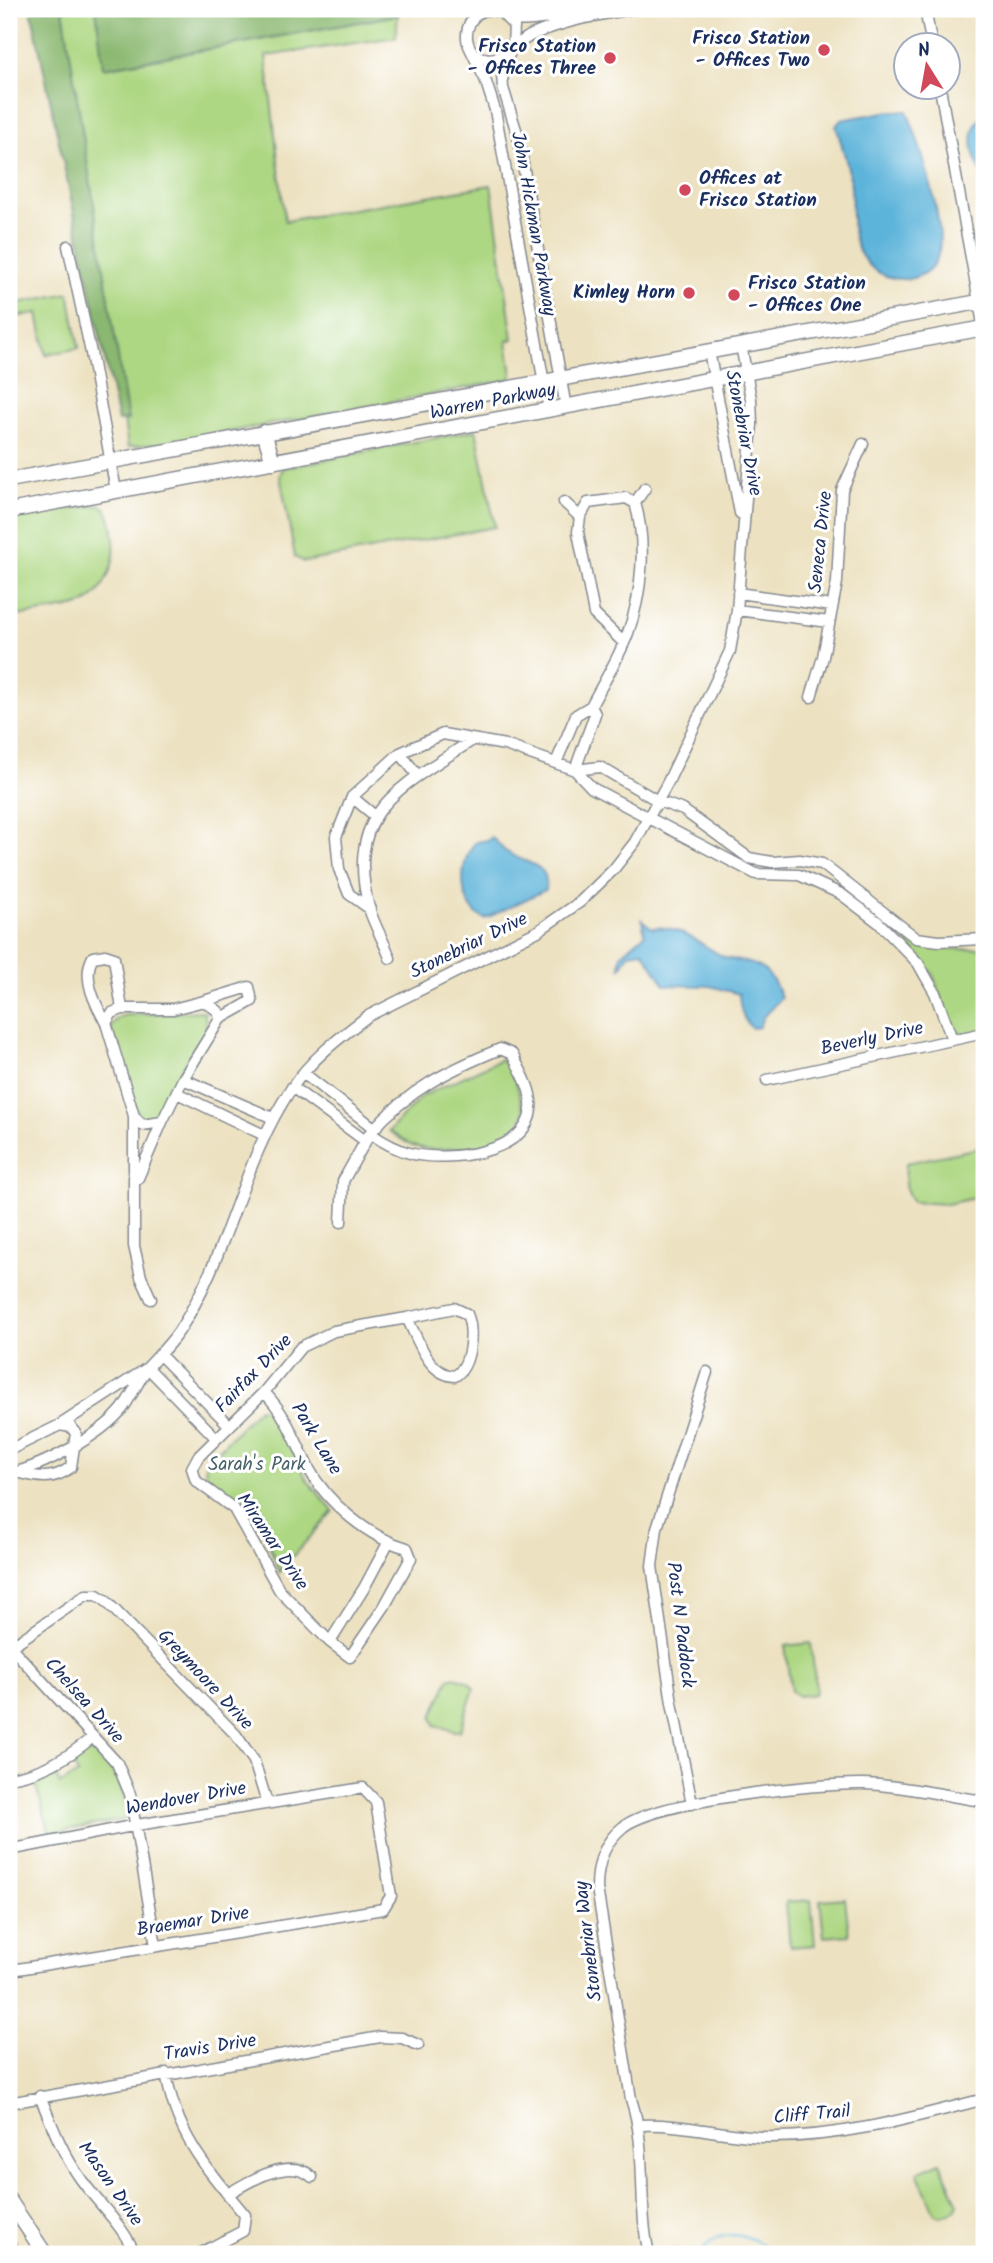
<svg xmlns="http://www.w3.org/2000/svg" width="993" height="2263" font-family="Kalam,sans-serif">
	<rect width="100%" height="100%" fill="#fff"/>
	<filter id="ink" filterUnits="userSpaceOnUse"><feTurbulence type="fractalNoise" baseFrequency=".0143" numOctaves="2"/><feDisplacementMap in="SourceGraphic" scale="14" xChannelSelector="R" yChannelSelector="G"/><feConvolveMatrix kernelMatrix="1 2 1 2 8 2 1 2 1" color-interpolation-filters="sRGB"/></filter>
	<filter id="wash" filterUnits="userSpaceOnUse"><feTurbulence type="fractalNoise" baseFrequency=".00686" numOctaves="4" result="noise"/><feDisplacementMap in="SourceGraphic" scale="28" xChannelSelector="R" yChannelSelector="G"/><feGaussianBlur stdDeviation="1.57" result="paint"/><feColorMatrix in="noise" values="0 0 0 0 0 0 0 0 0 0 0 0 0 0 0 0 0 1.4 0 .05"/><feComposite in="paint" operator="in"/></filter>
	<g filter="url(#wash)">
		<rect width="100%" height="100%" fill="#ece1c0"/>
		<path fill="#add782" stroke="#648370" stroke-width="2" d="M 63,9 L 96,9 L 104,68 L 398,15 L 396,37 L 266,56 L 285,221 L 491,185 L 513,339 L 507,341 L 512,375 L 508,380 L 175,442 L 128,447 L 124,421 L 127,420 Z
			M 69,293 L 79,348 L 46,355 L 38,313 L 9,318 L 9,305 Z
			M 476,430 L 495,527 L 304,562 L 295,557 L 280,475 L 283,468 Z
			M 101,505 C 112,512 112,527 114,540 C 117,561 105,592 85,603 C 72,610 26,614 9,617 L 9,516 Z
			M 908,937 C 935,949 954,951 984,948 L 984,1031 L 961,1034 L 953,1030 L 932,973 L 905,940 Z
			M 204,1011 L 207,1029 L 183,1066 L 157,1117 L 146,1120 L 138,1115 L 111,1028 C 115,1019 118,1017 127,1015 Z
			M 502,1059 L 512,1066 L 524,1112 L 520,1127 L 493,1145 L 433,1150 L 412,1146 L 389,1131 L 422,1096 Z
			M 984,1147 L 984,1196 L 947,1204 L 912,1202 L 905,1186 L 906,1163 Z
			M 259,1408 L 270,1410 L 277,1419 L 307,1480 L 333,1511 L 279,1572 C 270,1546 260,1520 239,1500 C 225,1488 201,1485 206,1463 Z
			M 811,1643 L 816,1689 L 814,1694 L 797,1696 L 791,1691 L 785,1646 Z
			M 455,1677 L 469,1682 L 474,1689 L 460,1730 L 454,1731 L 435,1725 L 432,1717 L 449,1679 Z
			M 89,1750 L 97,1750 C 111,1768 127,1790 127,1814 L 123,1820 L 50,1833 L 34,1780 L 55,1774 L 60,1784 L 78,1774 L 72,1762 Z
			M 845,1898 L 849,1935 L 824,1937 L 820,1900 Z
			M 811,1900 L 815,1945 L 790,1947 L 786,1902 Z
			M 940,2162 L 958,2204 L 955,2211 L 941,2216 L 935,2214 L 917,2172 Z"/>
		<path fill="#8ab870" stroke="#527467" stroke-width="2" d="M 31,9 L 63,9 L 128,420 L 118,421 Z
			M 96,9 L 396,9 L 398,15 L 103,68 Z"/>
		<path fill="#5db4da" stroke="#3c729c" stroke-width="2" d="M 890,111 L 907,111 C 920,144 939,205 940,240 C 941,289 878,291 859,251 C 848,228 854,202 850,178 C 847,160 841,143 836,126 L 841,120 Z
			M 984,114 L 984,177 C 973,157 964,133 984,114 Z
			M 491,837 C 497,840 500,848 507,852 C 524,864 552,863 545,890 L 485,919 C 458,908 457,861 476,842 L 489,840 Z
			M 642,920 L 652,928 C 678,924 701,945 722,956 C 736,963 752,960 764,970 C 773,978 777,987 781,998 L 763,1017 L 759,1027 L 752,1028 C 742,1020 740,1007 739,994 L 710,986 L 665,985 L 643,951 L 630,953 L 620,969 L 621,955 L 645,934 Z"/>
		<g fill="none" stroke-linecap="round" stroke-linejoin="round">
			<path stroke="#5db4da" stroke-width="2.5" d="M 701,2254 C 714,2230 743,2231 763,2245 L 765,2254"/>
		</g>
	</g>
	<g filter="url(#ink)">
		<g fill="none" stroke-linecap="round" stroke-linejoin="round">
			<defs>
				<path id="minor" d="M 925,9 L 932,46
					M 512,20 C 532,23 554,14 572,19
					M 513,45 L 514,26 L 500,11 L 484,10 C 456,22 464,65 496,58 C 507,56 519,41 532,35 C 564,21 597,15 632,9
					M 512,46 L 502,74 L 503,88 L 518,136 L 566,408
					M 470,48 L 485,79 L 495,110 L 549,411
					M 940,88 L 984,329
					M 68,246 L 91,353 L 116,491
					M 709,351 L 740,513
					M 564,502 L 580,517
					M 635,503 L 645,488
					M 738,593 L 832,606
					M 737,610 L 829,622
					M 811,697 L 823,657 L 837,582 L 842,490 L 863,444
					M 591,706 C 603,683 619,658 628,633 C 642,594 647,543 635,503 L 626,498 L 588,503 L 580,517 L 578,532 L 594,614 L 623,642
					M 400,753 L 418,776
					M 352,797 L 375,816
					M 370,909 L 349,894 L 339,869 L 336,837 L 352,797 L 400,753 L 443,734 L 505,745 L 575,770 L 595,714 L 591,706 L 576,715 L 556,763
					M 390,958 C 384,941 374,925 369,908 C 344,810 400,788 471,741
					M 204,1001 L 218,1011 L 220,1019 L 183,1079 L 162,1122 L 142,1125 L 134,1116 L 106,1023 L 112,1013 L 122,1009 L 173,1009 Z
					M 204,1001 L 249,987 L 252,1001 L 220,1019
					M 106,1023 C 96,1005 81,978 93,957 L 105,955 L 114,958 L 122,1009
					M 952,1039 L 935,993 L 918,963 L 878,922 L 841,894 L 799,875 L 756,874 L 592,788 L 575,770 L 600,767 L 658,801 L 683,810 L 749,858 L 772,862 L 800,860 L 822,864 L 916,938 L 939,941 L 984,939
					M 500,1049 L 512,1054 C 520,1070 533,1090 531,1109 C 527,1155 447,1161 413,1154 C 396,1150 384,1143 370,1133 C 409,1089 447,1071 500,1049 Z
					M 303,1073 L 374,1128
					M 183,1079 L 273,1118
					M 767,1080 L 984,1033
					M 292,1087 L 364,1140
					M 177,1093 L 264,1135
					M 134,1116 L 134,1246 L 141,1277 L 151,1299
					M 138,1178 L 162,1122
					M 341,1222 L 343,1181 L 370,1133
					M 454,1308 L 467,1314 C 474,1331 471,1366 455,1376 C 428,1375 418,1339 407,1318 Z
					M 160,1355 L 229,1425
					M 148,1368 L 216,1438
					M 264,1392 C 286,1414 295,1440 308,1467 C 327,1503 368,1537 407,1548 L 411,1558 L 384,1607 L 350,1657 L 330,1642 L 280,1591 L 234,1509 L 196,1481 L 192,1468 L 198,1457 L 264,1392 L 301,1347 L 334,1331 L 407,1318
					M 9,1450 L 60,1425 L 146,1369
					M 17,1472 C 39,1478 53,1481 71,1467 L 76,1433 L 71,1427 L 60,1425
					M 9,1474 C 43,1466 101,1436 123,1408 C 132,1395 139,1380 148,1367 C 159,1355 170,1344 179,1331 C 228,1256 241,1164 291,1089 C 311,1059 339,1038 368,1016 L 538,931 L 580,902 L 613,870 L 635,842 L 668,782 L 730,651 L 737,610 L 752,424 L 751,399 L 741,345
					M 330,1642 L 364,1588 L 388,1543
					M 11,1647 L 117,1763 L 130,1794 L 156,1946
					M 9,1648 L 86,1595 L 97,1595 L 105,1600 L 236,1735 L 254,1761 L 267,1803
					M 9,1778 C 43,1773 67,1758 93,1737
					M 692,1804 L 672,1703 L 652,1566 L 657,1528 L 707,1372
					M 9,1850 L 137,1825 L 363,1788 L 376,1802 L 391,1896 L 383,1909 L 18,1969 L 9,1966
					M 166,2073 C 176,2135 206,2168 245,2215 L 243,2231 L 199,2254
					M 40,2096 C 51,2123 61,2150 78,2175 C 96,2202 122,2223 135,2254
					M 9,2103 L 380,2037 L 402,2038 L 418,2045
					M 640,2125 C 681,2123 721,2135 762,2137 C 837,2139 912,2118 984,2099
					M 228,2194 C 249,2181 291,2156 312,2177
					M 649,2254 C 637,2203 648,2150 631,2099 L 597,1888 C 597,1865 604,1842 623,1827 C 654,1801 818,1783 863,1784 C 903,1785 944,1796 984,1801"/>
				<path id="major" d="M 264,432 L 273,462
					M 9,480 L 984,301
					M 9,511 L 984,328
					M 9,2200 L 45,2254
					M 9,2247 L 15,2254"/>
			</defs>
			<use href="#minor" stroke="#84888f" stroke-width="13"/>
			<use href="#major" stroke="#84888f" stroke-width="17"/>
			<use href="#minor" stroke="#fff" stroke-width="10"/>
			<use href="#major" stroke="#fff" stroke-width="14"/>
		</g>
	</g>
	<g fill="#d1495b" stroke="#fff" stroke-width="2.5">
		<circle cx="824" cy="50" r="7"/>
		<circle cx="610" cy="58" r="7"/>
		<circle cx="685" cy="190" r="7"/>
		<circle cx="689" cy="293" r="7"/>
		<circle cx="734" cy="295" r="7"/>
	</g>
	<g text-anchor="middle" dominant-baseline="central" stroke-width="6" stroke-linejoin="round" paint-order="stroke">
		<g font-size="19" font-weight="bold" fill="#1b2f5e" stroke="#fff" text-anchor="end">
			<text x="810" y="39">Frisco Station<tspan x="810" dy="22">- Offices Two</tspan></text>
			<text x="596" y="47">Frisco Station<tspan x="596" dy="22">- Offices Three</tspan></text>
			<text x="699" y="179" text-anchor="start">Offices at<tspan x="699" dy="22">Frisco Station</tspan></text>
			<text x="748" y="284" text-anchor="start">Frisco Station<tspan x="748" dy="22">- Offices One</tspan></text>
			<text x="675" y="293">Kimley Horn</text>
		</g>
		<g font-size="19" fill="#1b2f5e" stroke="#fff">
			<text transform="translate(533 224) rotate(80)">John Hickman Parkway</text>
			<text transform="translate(493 402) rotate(-11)">Warren Parkway</text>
			<text transform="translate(743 433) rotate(79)">Stonebriar Drive</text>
			<text transform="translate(821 542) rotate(-84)">Seneca Drive</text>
			<text transform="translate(469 946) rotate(-26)">Stonebriar Drive</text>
			<text transform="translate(872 1039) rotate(-12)">Beverly Drive</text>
			<text transform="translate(254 1374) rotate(-46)">Fairfax Drive</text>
			<text transform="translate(316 1439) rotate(59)">Park Lane</text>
			<text transform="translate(272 1542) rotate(56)">Miramar Drive</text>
			<text transform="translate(680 1625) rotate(83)">Post N Paddock</text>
			<text transform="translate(205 1680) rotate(47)">Greymoore Drive</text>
			<text transform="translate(84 1701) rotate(48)">Chelsea Drive</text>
			<text transform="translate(186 1799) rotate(-10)">Wendover Drive</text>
			<text transform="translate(193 1922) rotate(-9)">Braemar Drive</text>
			<text transform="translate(589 1941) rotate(-97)">Stonebriar Way</text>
			<text transform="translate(210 2048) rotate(-9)">Travis Drive</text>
			<text transform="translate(812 2115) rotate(-5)">Cliff Trail</text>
			<text transform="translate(110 2184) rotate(55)">Mason Drive</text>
		</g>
		<g font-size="19" fill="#476169" stroke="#fff">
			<text x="257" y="1465">Sarah's Park</text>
		</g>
	</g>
	<rect width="993" height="2263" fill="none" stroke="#fff" stroke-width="35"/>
	<g transform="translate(927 66) rotate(349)"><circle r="33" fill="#ffffff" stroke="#a4acbf" stroke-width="2"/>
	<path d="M0-5L12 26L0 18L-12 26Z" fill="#d1495b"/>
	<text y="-10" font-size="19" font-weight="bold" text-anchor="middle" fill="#1b2f5e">N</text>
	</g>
</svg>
